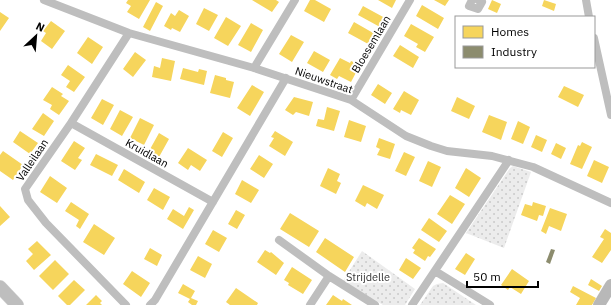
<svg xmlns="http://www.w3.org/2000/svg" width="611" height="305" font-family="'IBM Plex Sans',sans-serif">
	<defs>
		<pattern id="green-dots" width="8" height="8" patternUnits="userSpaceOnUse"><rect width="8" height="8" fill="#ececec"/><path d="M2 2h.1M6 6h.1" fill="none" stroke="#c9c9c9" stroke-width="1.8" stroke-linecap="round"/></pattern>
	</defs>
	<rect width="100%" height="100%" fill="#fff"/>
	<path fill="url(#green-dots)" d="M 513,166 L 531,172 L 504,248 L 466,233 L 510,168 Z
		M 362,251 L 415,289 L 405,305 L 383,305 L 343,281 Z
		M 443,283 L 476,305 L 420,305 L 433,286 L 437,284 Z"/>
	<path fill="#f6d55c" d="M 128,0 L 150,0 L 139,19 L 127,12 L 131,6 L 126,3 Z
		M 252,0 L 276,0 L 279,2 L 272,12 Z
		M 310,0 L 315,0 L 331,9 L 324,22 L 304,11 Z
		M 378,0 L 396,0 L 392,8 Z
		M 434,0 L 449,0 L 445,6 Z
		M 492,0 L 501,4 L 497,13 L 488,9 Z
		M 544,0 L 556,4 L 554,11 L 542,6 Z
		M 156,2 L 163,6 L 150,31 L 143,27 Z
		M 422,5 L 444,18 L 438,29 L 416,16 Z
		M 363,6 L 385,18 L 380,27 L 358,15 Z
		M 204,8 L 218,15 L 209,31 L 196,24 Z
		M 179,10 L 189,16 L 180,32 L 172,28 L 171,30 L 164,26 L 171,13 L 175,16 Z
		M 0,12 L 9,18 L 0,31 Z
		M 226,17 L 241,26 L 228,46 L 214,38 Z
		M 51,21 L 65,31 L 52,49 L 41,41 L 46,33 L 43,31 Z
		M 354,22 L 375,34 L 370,45 L 348,33 Z
		M 251,23 L 263,30 L 251,52 L 238,45 Z
		M 411,24 L 434,37 L 425,52 L 416,47 L 418,44 L 404,36 Z
		M 291,35 L 304,42 L 292,62 L 279,54 Z
		M 88,37 L 103,47 L 92,64 L 77,53 Z
		M 400,45 L 419,57 L 413,68 L 393,56 Z
		M 314,51 L 330,60 L 323,72 L 307,63 Z
		M 135,52 L 146,60 L 133,77 L 123,69 Z
		M 162,58 L 175,61 L 171,81 L 152,77 L 154,66 L 160,68 Z
		M 340,58 L 350,63 L 351,61 L 360,65 L 351,82 L 339,76 L 337,79 L 330,75 Z
		M 68,65 L 85,77 L 74,92 L 66,87 L 70,81 L 61,75 Z
		M 183,68 L 198,72 L 199,69 L 207,71 L 204,85 L 180,79 Z
		M 215,75 L 226,78 L 226,80 L 234,82 L 230,98 L 210,93 Z
		M 378,84 L 392,93 L 385,104 L 371,95 Z
		M 252,85 L 264,92 L 250,116 L 237,108 Z
		M 564,86 L 584,95 L 578,107 L 558,97 Z
		M 52,87 L 63,94 L 61,96 L 69,101 L 59,115 L 50,109 L 52,105 L 43,100 Z
		M 404,91 L 419,100 L 411,115 L 401,110 L 400,113 L 393,109 Z
		M 294,97 L 313,102 L 309,116 L 296,112 L 293,115 L 285,110 Z
		M 457,97 L 475,106 L 469,119 L 451,111 Z
		M 102,99 L 114,105 L 103,125 L 91,118 Z
		M 327,107 L 340,111 L 334,131 L 316,126 L 318,119 L 324,120 Z
		M 120,110 L 133,117 L 122,136 L 110,129 Z
		M 43,113 L 54,121 L 44,136 L 32,129 Z
		M 489,115 L 507,122 L 501,140 L 482,132 Z
		M 140,118 L 154,125 L 144,145 L 130,138 Z
		M 349,120 L 366,126 L 361,142 L 344,137 Z
		M 518,121 L 530,127 L 523,144 L 511,139 Z
		M 20,131 L 38,143 L 30,154 L 13,142 Z
		M 275,131 L 293,142 L 285,156 L 269,146 L 274,138 L 271,137 Z
		M 223,132 L 233,138 L 222,157 L 212,151 Z
		M 159,133 L 169,139 L 159,157 L 149,151 Z
		M 536,135 L 547,140 L 542,152 L 531,147 Z
		M 379,138 L 395,144 L 390,159 L 377,155 L 380,149 L 376,147 Z
		M 74,141 L 85,148 L 78,158 L 82,160 L 75,170 L 61,161 Z
		M 582,142 L 592,147 L 582,169 L 570,164 L 578,145 L 580,146 Z
		M 556,143 L 566,148 L 561,159 L 551,154 Z
		M 188,148 L 207,160 L 200,171 L 191,165 L 188,170 L 178,163 Z
		M 3,151 L 23,165 L 13,180 L 0,171 L 0,155 Z
		M 404,152 L 415,157 L 406,176 L 395,171 Z
		M 96,154 L 118,165 L 112,176 L 90,165 Z
		M 259,155 L 273,164 L 264,178 L 250,169 Z
		M 594,160 L 609,167 L 602,183 L 587,176 Z
		M 428,161 L 441,167 L 432,187 L 419,181 Z
		M 328,168 L 340,174 L 337,181 L 341,183 L 336,194 L 320,186 Z
		M 466,168 L 481,178 L 469,197 L 455,188 Z
		M 124,169 L 145,182 L 139,193 L 118,180 Z
		M 50,176 L 67,188 L 57,203 L 40,192 Z
		M 242,180 L 259,190 L 251,203 L 235,194 Z
		M 363,185 L 384,195 L 377,209 L 367,203 L 365,207 L 355,201 Z
		M 154,188 L 170,197 L 163,210 L 147,200 Z
		M 450,195 L 465,204 L 452,224 L 437,214 Z
		M 71,202 L 89,214 L 80,229 L 76,226 L 79,220 L 65,211 Z
		M 533,202 L 546,206 L 543,216 L 539,215 L 537,221 L 521,215 L 525,204 L 532,206 Z
		M 0,206 L 10,217 L 0,226 Z
		M 189,207 L 194,210 L 183,229 L 167,219 L 173,209 L 184,216 Z
		M 550,208 L 567,214 L 561,231 L 549,226 L 546,234 L 541,231 Z
		M 236,210 L 245,215 L 237,229 L 228,224 Z
		M 290,213 L 319,231 L 309,247 L 280,229 Z
		M 429,218 L 447,231 L 439,242 L 421,230 Z
		M 94,224 L 115,238 L 104,255 L 83,242 Z
		M 605,229 L 611,233 L 611,250 L 602,263 L 592,257 L 604,239 L 600,237 Z
		M 213,230 L 227,238 L 219,252 L 205,244 Z
		M 325,238 L 354,257 L 345,272 L 316,252 Z
		M 419,238 L 436,249 L 430,257 L 428,256 L 425,261 L 413,253 L 415,250 L 412,248 Z
		M 37,241 L 51,255 L 34,270 L 26,261 L 33,254 L 28,249 Z
		M 150,248 L 162,255 L 157,266 L 144,259 Z
		M 265,250 L 270,253 L 271,252 L 284,263 L 276,275 L 257,262 Z
		M 466,253 L 475,259 L 465,275 L 455,269 Z
		M 198,256 L 212,264 L 205,278 L 190,270 Z
		M 406,258 L 421,268 L 413,279 L 399,270 Z
		M 55,260 L 69,274 L 53,290 L 39,276 Z
		M 292,267 L 312,280 L 303,294 L 288,285 L 289,283 L 284,280 Z
		M 512,269 L 529,281 L 521,294 L 510,287 L 508,290 L 501,285 Z
		M 132,271 L 150,283 L 141,297 L 123,284 Z
		M 591,279 L 602,286 L 599,291 L 588,285 Z
		M 74,280 L 85,290 L 70,305 L 67,305 L 58,296 Z
		M 183,284 L 195,291 L 191,298 L 198,301 L 196,305 L 192,305 L 188,302 L 190,299 L 178,293 Z
		M 573,286 L 596,298 L 592,305 L 576,305 L 580,298 L 570,292 Z
		M 236,288 L 258,303 L 257,305 L 230,305 L 226,302 Z
		M 96,295 L 102,301 L 100,303 L 102,305 L 86,305 Z
		M 333,295 L 342,301 L 343,299 L 352,305 L 326,305 Z"/>
	<path fill="#8c8c6e" d="M 551,249 L 555,250 L 550,264 L 546,262 Z"/>
	<g fill="none" stroke-linecap="round" stroke-linejoin="round">
		<defs>
			<path id="primary" d="M 0,287 L 17,305"/>
		</defs>
		<use href="#primary" stroke="#dbdbdb" stroke-width="14"/>
		<path stroke="#bebebe" stroke-width="8" d="M 44,0 L 129,33 L 254,68 L 351,100 L 406,136 L 431,146 L 447,151 L 492,156 L 533,167 L 611,203
			M 472,0 L 469,6 L 478,9 L 482,2 L 478,0
			M 586,0 L 589,17
			M 594,38 L 611,115
			M 254,68 L 295,0
			M 351,100 L 410,0
			M 71,123 L 213,202
			M 279,240 L 329,276 L 375,305
			M 435,271 L 490,305
			M 126,305 L 46,223 L 28,200 L 25,189 L 71,123 L 129,33
			M 150,305 L 155,300 L 286,78
			M 310,305 L 329,276
			M 412,305 L 509,160"/>
		<path stroke="#b8b8b8" stroke-width="12" d="M 599,305 L 611,285"/>
		<use href="#primary" stroke="#bebebe" stroke-width="13"/>
	</g>
	<g text-anchor="middle" dominant-baseline="central" stroke-width="4" stroke-linejoin="round" paint-order="stroke">
		<g font-size="11" fill="#000" stroke="#fff">
			<text transform="translate(371 44) rotate(-59)">Bloesemlaan</text>
			<text transform="translate(324 80) rotate(19)">Nieuwstraat</text>
			<text transform="translate(147 153) rotate(29)">Kruidlaan</text>
			<text transform="translate(32 160) rotate(-56)">Valleilaan</text>
		</g>
		<g font-size="11" fill="#333" stroke="#fff">
			<text x="368" y="277">Strijdelle</text>
		</g>
	</g>
	<rect x="455" y="16" width="140" height="52" fill="#ffffff" stroke="#999999"/>
	<rect x="463" y="26" width="20" height="12" fill="#f6d55c" stroke="#999999"/>
	<text x="491" y="36" font-size="12" fill="#000000">Homes</text>
	<rect x="463" y="46" width="20" height="12" fill="#8c8c6e" stroke="#999999"/>
	<text x="491" y="56" font-size="12" fill="#000000">Industry</text>
	<g transform="translate(36 36) rotate(26)" stroke="#ffffff" stroke-width="3" paint-order="stroke">
	<path d="M0-3L7 15L0 10L-7 15Z" fill="#000000"/>
	<text y="-6" font-size="11" font-weight="bold" text-anchor="middle" fill="#000000">N</text>
	</g>
	<path d="M467 281v6h71v-6" fill="none" stroke="#000000" stroke-width="2"/>
	<text x="473" y="281" font-size="12" fill="#000000" stroke="#ffffff" stroke-width="3" paint-order="stroke">50 m</text>
</svg>
